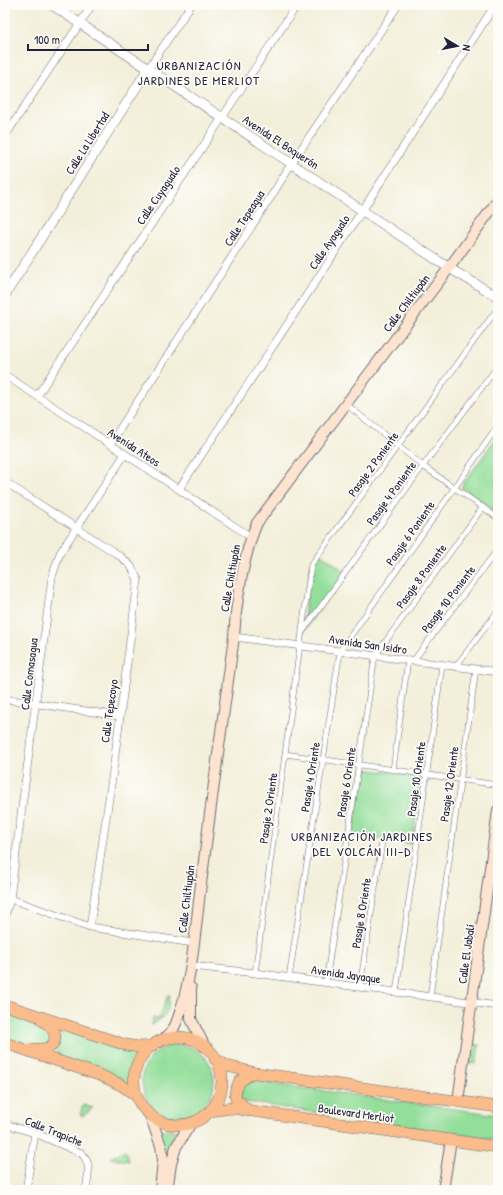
<svg xmlns="http://www.w3.org/2000/svg" width="503" height="1195" font-family="'Patrick Hand',sans-serif">
	<rect width="100%" height="100%" fill="#fdfcf7"/>
	<filter id="ink" filterUnits="userSpaceOnUse"><feTurbulence type="fractalNoise" baseFrequency=".025" numOctaves="2"/><feDisplacementMap in="SourceGraphic" scale="8" xChannelSelector="R" yChannelSelector="G"/><feConvolveMatrix kernelMatrix="1 2 1 2 8 2 1 2 1" color-interpolation-filters="sRGB"/></filter>
	<filter id="wash" filterUnits="userSpaceOnUse"><feTurbulence type="fractalNoise" baseFrequency=".012" numOctaves="4" result="noise"/><feDisplacementMap in="SourceGraphic" scale="16" xChannelSelector="R" yChannelSelector="G"/><feGaussianBlur stdDeviation="0.9" result="paint"/><feColorMatrix in="noise" values="0 0 0 0 0 0 0 0 0 0 0 0 0 0 0 0 0 1.4 0 .05"/><feComposite in="paint" operator="in"/></filter>
	<g filter="url(#wash)">
		<rect width="100%" height="100%" fill="#f3efda"/>
		<path fill="#93de9a" stroke="#5a806a" d="M 497,437 L 498,438 L 498,514 L 461,487 Z
			M 320,553 L 346,572 L 302,633 L 311,565 Z
			M 363,769 L 422,777 L 412,844 L 353,835 Z
			M 168,995 L 170,995 C 168,1012 167,1017 151,1025 L 153,1018 L 159,1019 Z
			M 5,1011 L 45,1025 L 53,1041 L 42,1048 L 5,1036 Z
			M 62,1030 L 65,1030 L 140,1051 L 131,1067 L 132,1089 L 58,1056 L 56,1050 Z
			M 472,1044 L 479,1045 L 476,1064 L 469,1062 Z
			M142 1081a36 36 0 1 1 72 0a36 36 0 1 1-72 0Z
			M 243,1080 L 498,1115 L 498,1140 L 240,1101 Z
			M 83,1105 L 93,1108 L 83,1116 L 80,1115 Z
			M 158,1129 L 181,1131 L 169,1148 L 165,1160 Z
			M 125,1150 L 129,1161 L 110,1158 Z"/>
	</g>
	<g filter="url(#ink)">
		<g fill="none" stroke-linecap="round" stroke-linejoin="round">
			<defs>
				<path id="pedestrian" d="M 346,404 L 423,466 L 498,518
					M 303,631 L 423,466 L 498,366
					M 413,661 L 498,549
					M 456,666 L 498,611
					M 285,754 L 498,785
					M 393,770 L 408,660
					M 255,973 L 311,565 L 498,308
					M 289,978 L 340,651 L 498,426
					M 326,982 L 375,656 L 483,507
					M 360,987 L 382,842
					M 396,992 L 442,665
					M 430,997 L 476,669"/>
				<path id="minor" d="M 148,69 L 191,5
					M 5,136 L 92,5
					M 5,375 L 251,537
					M 37,396 L 297,5
					M 110,444 L 274,192 L 291,164 L 398,5
					M 5,482 L 120,556 L 131,566 L 138,580 L 112,778 L 90,927
					M 179,489 L 362,211 L 495,5
					M 234,637 L 498,672
					M 5,699 L 120,716
					M 5,897 L 90,927 L 193,943
					M 5,916 L 10,899 L 52,577 L 60,553 L 125,454
					M 191,966 L 255,973 L 498,1006
					M 5,1124 L 35,1133 L 81,1153 C 92,1163 88,1176 86,1190
					M 26,1190 L 35,1133"/>
				<path id="tertiary" d="M 52,5 L 449,268 L 498,297
					M 5,295 L 148,69"/>
				<path id="secondary" d="M 191,988 L 191,1019 L 205,1047
					M 160,1042 C 170,1035 174,1030 178,1018 C 194,973 196,917 203,869 C 212,794 223,719 233,644 C 235,631 235,618 237,605 C 241,577 246,548 257,523 L 346,404 L 449,268 L 498,200
					M 458,1101 L 498,810
					M 150,1115 L 161,1146 L 163,1160 L 160,1190
					M 167,1190 L 171,1164 L 176,1147 L 191,1123
					M 443,1190 L 451,1140"/>
				<path id="primary" d="M 5,1005 L 126,1045 L 139,1047 L 152,1046
					M134 1081a44 44 0 1 1 88 0a44 44 0 1 1-88 0Z
					M 5,1043 L 102,1076 L 121,1085 L 137,1096
					M 32,1049 C 43,1049 53,1051 55,1038 C 55,1034 54,1031 52,1029 C 49,1025 45,1022 42,1020
					M 215,1059 L 227,1066 L 256,1073 L 498,1107
					M 210,1111 L 232,1108 L 498,1147
					M 249,1111 L 236,1099 L 235,1093 L 239,1082 L 252,1073"/>
			</defs>
			<use href="#pedestrian" stroke="#6b6a73" stroke-width="6"/>
			<use href="#minor" stroke="#6b6a73" stroke-width="8"/>
			<use href="#tertiary" stroke="#6b6a73" stroke-width="10"/>
			<use href="#secondary" stroke="#6b6a73" stroke-width="12"/>
			<use href="#primary" stroke="#6b6a73" stroke-width="12"/>
			<use href="#pedestrian" stroke="#fff" stroke-width="5"/>
			<use href="#minor" stroke="#fff" stroke-width="7"/>
			<use href="#tertiary" stroke="#fff" stroke-width="9"/>
			<use href="#secondary" stroke="#fde4d1" stroke-width="10"/>
			<use href="#primary" stroke="#fabc8b" stroke-width="11"/>
		</g>
	</g>
	<g text-anchor="middle" dominant-baseline="central" stroke-width="3.5" stroke-linejoin="round" paint-order="stroke">
		<g font-size="12" fill="#22223b" stroke="#fdfcf7">
			<text transform="translate(281 142) rotate(33)">Avenida El Boquerón</text>
			<text transform="translate(87 143) rotate(-58)">Calle La Libertad</text>
			<text transform="translate(158 195) rotate(-56)">Calle Cuyagualo</text>
			<text transform="translate(244 218) rotate(-57)">Calle Tepeagua</text>
			<text transform="translate(329 242) rotate(-56)">Calle Ayagualo</text>
			<text transform="translate(406 303) rotate(-53)">Calle Chiltiupán</text>
			<text transform="translate(134 447) rotate(33)">Avenida Ateos</text>
			<text transform="translate(373 464) rotate(-54)">Pasaje 2 Poniente</text>
			<text transform="translate(391 493) rotate(-54)">Pasaje 4 Poniente</text>
			<text transform="translate(410 533) rotate(-55)">Pasaje 6 Poniente</text>
			<text transform="translate(421 576) rotate(-54)">Pasaje 8 Poniente</text>
			<text transform="translate(230 578) rotate(-80)">Calle Chiltiupán</text>
			<text transform="translate(448 599) rotate(-53)">Pasaje 10 Poniente</text>
			<text transform="translate(368 644) rotate(8)">Avenida San Isidro</text>
			<text transform="translate(29 674) rotate(-83)">Calle Comasagua</text>
			<text transform="translate(109 711) rotate(-82)">Calle Tepecoyo</text>
			<text transform="translate(310 777) rotate(-81)">Pasaje 4 Oriente</text>
			<text transform="translate(416 779) rotate(-82)">Pasaje 10 Oriente</text>
			<text transform="translate(346 782) rotate(-81)">Pasaje 6 Oriente</text>
			<text transform="translate(449 784) rotate(-82)">Pasaje 12 Oriente</text>
			<text transform="translate(268 808) rotate(-82)">Pasaje 2 Oriente</text>
			<text transform="translate(186 899) rotate(-83)">Calle Chiltiupán</text>
			<text transform="translate(361 913) rotate(-81)">Pasaje 8 Oriente</text>
			<text transform="translate(466 954) rotate(-82)">Calle El Jabalí</text>
			<text transform="translate(346 974) rotate(8)">Avenida Jayaque</text>
			<text transform="translate(356 1113) rotate(8)">Boulevard Merliot</text>
			<text transform="translate(54 1131) rotate(22)">Calle Trapiche</text>
		</g>
		<g font-size="13" letter-spacing="1" fill="#22223b" stroke="#fdfcf7">
			<text x="199" y="65">URBANIZACIÓN<tspan x="199" dy="15">JARDINES DE MERLIOT</tspan></text>
			<text x="362" y="836">URBANIZACIÓN JARDINES<tspan x="362" dy="15">DEL VOLCÁN III-D</tspan></text>
		</g>
	</g>
	<rect width="503" height="1195" fill="none" stroke="#fdfcf7" stroke-width="20"/>
	<g transform="translate(457 46) rotate(100)" stroke="#fdfcf7" stroke-width="3" paint-order="stroke">
	<path d="M0-3L7 15L0 10L-7 15Z" fill="#22223b"/>
	<text y="-6" font-size="11" font-weight="bold" text-anchor="middle" fill="#22223b">N</text>
	</g>
	<path d="M28 44v6h120v-6" fill="none" stroke="#22223b" stroke-width="2"/>
	<text x="34" y="44" font-size="12" fill="#22223b" stroke="#fdfcf7" stroke-width="3" paint-order="stroke">100 m</text>
</svg>
